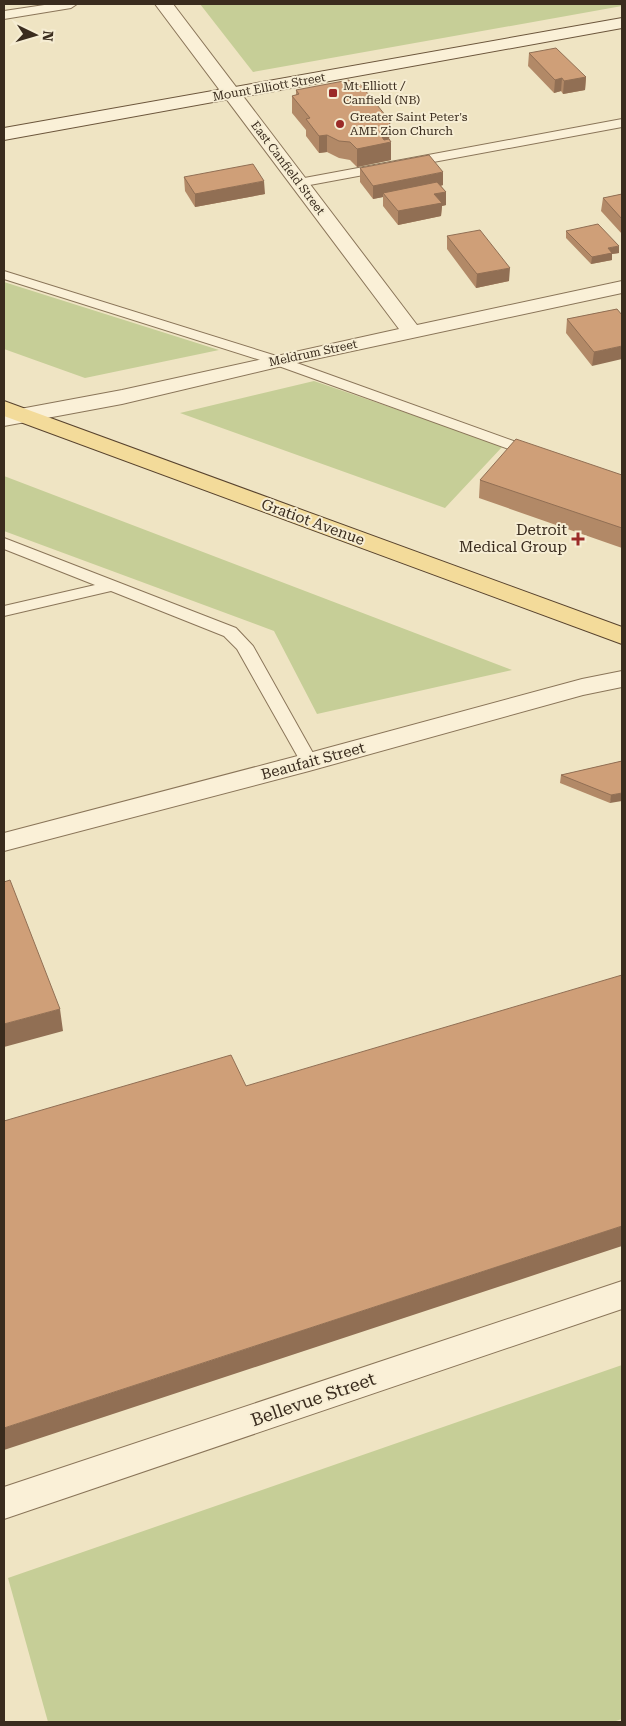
<svg xmlns="http://www.w3.org/2000/svg" width="626" height="1726" font-family="'Roboto Serif',serif">
	<rect width="100%" height="100%" fill="#efe4c3"/>
	<path fill="#c6ce97" d="M 200,4 L 622,4 L 622,6 L 253,72 Z
		M 4,282 L 219,350 L 85,378 L 4,349 Z
		M 314,381 L 503,446 L 445,508 L 180,413 Z
		M 4,476 L 512,670 L 317,714 L 274,631 L 4,531 Z
		M 622,1365 L 622,1719 L 613,1722 L 48,1722 L 8,1578 Z"/>
	<g fill="none" stroke-linecap="round" stroke-linejoin="round">
		<defs>
			<path id="lane" d="M 51,4 L 77,4 L 71,8 L 4,19 L 4,11 Z
				M 622,119 L 622,127 L 299,187 L 292,183 L 299,179 Z
				M 4,271 L 283,358 L 541,451 L 544,454 L 541,457 L 531,457 L 273,364 L 4,279 Z
				M 4,538 L 236,628 L 253,646 L 318,762 L 315,766 L 309,768 L 303,766 L 237,649 L 224,636 L 111,591 L 4,616 L 4,606 L 95,585 L 4,549 Z"/>
			<path id="street" d="M 155,4 L 173,4 L 417,325 L 622,281 L 622,293 L 278,367 L 122,404 L 4,426 L 4,412 L 122,390 L 399,329 Z
				M 622,671 L 622,687 L 583,695 L 309,771 L 4,851 L 4,833 L 309,753 L 582,679 Z
				M 622,1281 L 622,1309 L 4,1519 L 4,1487 Z"/>
			<path id="secondary" d="M 622,18 L 622,28 L 4,140 L 4,128 Z"/>
			<path id="primary" d="M 4,401 L 622,627 L 622,644 L 4,416 Z"/>
		</defs>
		<use href="#lane" stroke="#8a7559" stroke-width="2"/>
		<use href="#street" stroke="#8a7559" stroke-width="2"/>
		<use href="#secondary" stroke="#6c563c" stroke-width="2"/>
		<use href="#primary" stroke="#58432e" stroke-width="2"/>
		<use href="#lane" fill="#faf0d7" fill-rule="evenodd"/>
		<use href="#street" fill="#faf0d7" fill-rule="evenodd"/>
		<use href="#secondary" fill="#faf0d7" fill-rule="evenodd"/>
		<use href="#primary" fill="#f3db9a" fill-rule="evenodd"/>
	</g>
	<path fill="#b28967" d="M 529,53 L 586,77 L 585,90 L 563,94 L 561,91 L 554,93 L 528,66 Z
		M 296,90 L 390,140 L 391,160 L 357,167 L 350,160 L 339,158 L 327,152 L 319,153 L 306,136 L 306,130 L 292,113 L 292,96 L 296,95 Z
		M 360,168 L 443,185 L 441,186 L 446,192 L 446,205 L 442,206 L 441,216 L 398,225 L 383,206 L 383,197 L 373,199 L 360,182 Z
		M 184,177 L 265,194 L 195,207 L 185,191 Z
		M 622,194 L 622,234 L 601,211 L 603,198 Z
		M 566,231 L 619,253 L 612,254 L 612,260 L 591,264 L 566,238 Z
		M 447,236 L 509,281 L 476,288 L 447,249 Z
		M 617,309 L 592,366 L 566,333 L 567,319 Z
		M 622,475 L 622,548 L 479,498 L 480,480 Z
		M 622,761 L 610,803 L 560,783 L 561,775 Z"/>
	<path fill="#916f54" d="M 586,77 L 585,90 L 563,94 L 564,81 Z
		M 562,78 L 561,91 L 554,93 L 555,80 Z
		M 390,121 L 389,143 L 391,142 L 391,160 L 357,167 L 357,149 L 382,137 Z
		M 327,135 L 327,152 L 319,153 L 319,136 Z
		M 443,172 L 443,185 L 386,196 L 383,193 L 383,197 L 373,199 L 373,186 Z
		M 264,181 L 265,194 L 195,207 L 195,194 Z
		M 446,192 L 446,205 L 442,206 L 441,216 L 398,225 L 398,211 L 434,194 Z
		M 619,246 L 619,253 L 612,254 L 612,260 L 591,264 L 592,257 L 608,248 Z
		M 510,268 L 509,281 L 476,288 L 477,274 Z
		M 622,346 L 622,359 L 592,366 L 594,352 Z
		M 622,793 L 622,801 L 610,803 L 611,795 Z
		M 60,1009 L 63,1031 L 4,1047 L 4,1024 Z
		M 622,1226 L 622,1246 L 4,1450 L 4,1428 Z"/>
	<path fill="#cf9f78" stroke="#916f54" d="M 556,48 L 586,77 L 564,81 L 562,78 L 555,80 L 529,53 Z
		M 349,80 L 353,85 L 360,84 L 390,121 L 389,131 L 382,137 L 384,140 L 389,139 L 391,142 L 357,149 L 350,142 L 339,141 L 327,135 L 319,136 L 306,119 L 310,118 L 292,96 L 299,94 L 296,90 Z
		M 429,155 L 443,172 L 373,186 L 360,168 Z
		M 253,164 L 264,181 L 195,194 L 184,177 Z
		M 437,182 L 446,192 L 434,194 L 442,203 L 398,211 L 383,193 Z
		M 622,194 L 622,219 L 603,198 Z
		M 598,224 L 619,246 L 608,248 L 612,253 L 592,257 L 566,231 Z
		M 480,230 L 510,268 L 477,274 L 447,236 Z
		M 617,309 L 622,315 L 622,346 L 594,352 L 567,319 Z
		M 516,439 L 622,475 L 622,528 L 480,480 Z
		M 622,761 L 622,793 L 611,795 L 561,775 Z
		M 10,880 L 60,1009 L 4,1024 L 4,882 Z
		M 622,975 L 622,1226 L 4,1428 L 4,1121 L 231,1055 L 246,1086 Z"/>
	<g fill="#9b2b28" stroke="#f6edd3" stroke-width="2">
		<rect x="328" y="88" width="10" height="10" rx="2.5"/>
		<circle cx="340" cy="124" r="5"/>
		<path d="M575.5 531.5h5v5h5v5h-5v5h-5v-5h-5v-5h5z"/>
	</g>
	<g text-anchor="middle" dominant-baseline="central" stroke-width="4" stroke-linejoin="round" paint-order="stroke">
		<g font-size="12" fill="#3a2c1e" stroke="#f6edd3" text-anchor="start">
			<text x="343" y="86">Mt Elliott /<tspan x="343" dy="14">Canfield (NB)</tspan></text>
			<text x="350" y="117">Greater Saint Peter's<tspan x="350" dy="14">AME Zion Church</tspan></text>
		</g>
		<g font-size="12" fill="#3a2c1e" stroke="#f6edd3">
			<text transform="translate(269 87) rotate(-10)">Mount Elliott Street</text>
			<text transform="translate(288 168) rotate(53)">East Canfield Street</text>
			<text transform="translate(313 353) rotate(-12)">Meldrum Street</text>
		</g>
		<g font-size="15" fill="#3a2c1e" stroke="#f6edd3">
			<text transform="translate(313 522) rotate(20)">Gratiot Avenue</text>
			<text transform="translate(313 761) rotate(-15)">Beaufait Street</text>
		</g>
		<g font-size="15" fill="#3a2c1e" stroke="#f6edd3" text-anchor="end">
			<text x="567" y="530">Detroit<tspan x="567" dy="17">Medical Group</tspan></text>
		</g>
		<g font-size="18" fill="#3a2c1e" stroke="#f6edd3">
			<text transform="translate(313 1399) rotate(-19)">Bellevue Street</text>
		</g>
	</g>
	<rect width="626" height="1726" fill="none" stroke="#3a2c1e" stroke-width="10"/>
	<g transform="translate(35 35) rotate(95)" stroke="#f6edd3" stroke-width="4" paint-order="stroke">
	<path d="M0-4L9 19L0 12L-9 19Z" fill="#3a2c1e"/>
	<text y="-8" font-size="14" font-weight="bold" text-anchor="middle" fill="#3a2c1e">N</text>
	</g>
</svg>
